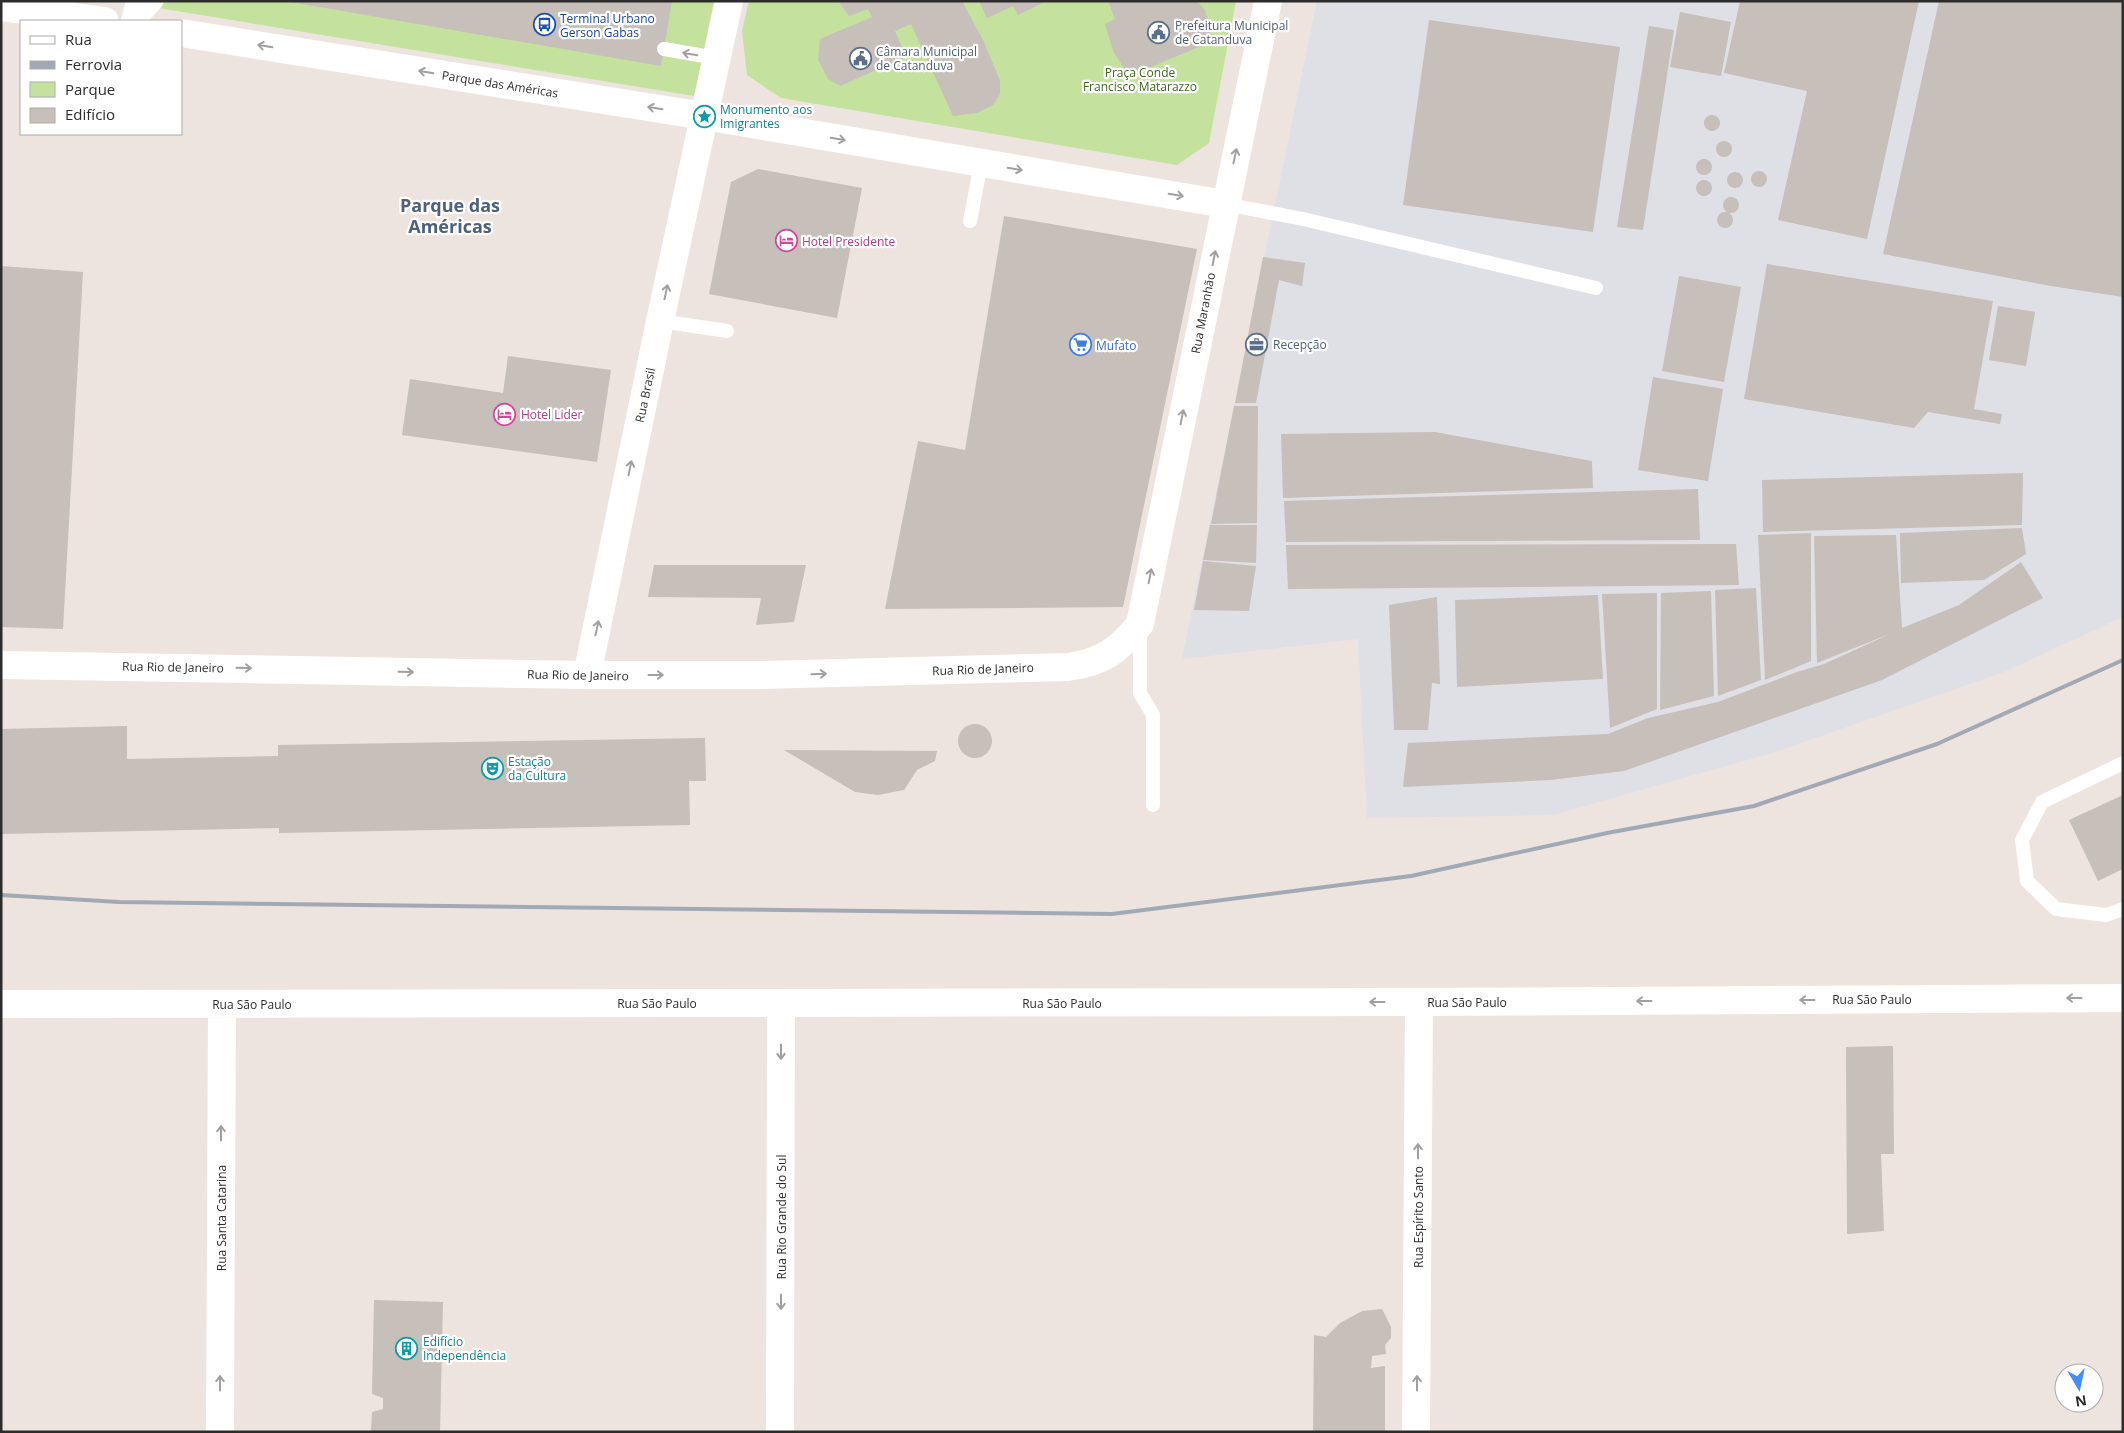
<svg xmlns="http://www.w3.org/2000/svg" width="2124" height="1433" font-family="'Open Sans',sans-serif">
	<rect width="100%" height="100%" fill="#ede3df"/>
	<path fill="#dfdfe6" d="M 1317,1 L 2123,1 L 2123,617 L 2004,672 L 1772,753 L 1553,815 L 1367,818 L 1358,639 L 1182,659 Z"/>
	<path fill="#c4e29d" d="M 116,1 L 714,1 L 694,96 Z
		M 749,1 L 1236,1 L 1209,143 L 1177,165 L 781,98 L 747,75 L 742,31 Z"/>
	<path fill="#c6bfba" d="M 285,1 L 672,1 L 661,66 Z
		M 838,1 L 962,1 L 984,42 L 1000,81 L 1000,94 L 993,105 L 977,113 L 953,116 L 911,24 L 895,31 L 906,57 L 840,86 L 828,79 L 818,60 L 820,39 L 872,17 L 868,9 L 849,16 Z
		M 979,1 L 1047,1 L 1018,15 L 1013,6 L 987,18 Z
		M 1108,1 L 1197,1 L 1205,10 L 1213,41 L 1129,76 L 1113,51 L 1105,24 L 1115,19 Z
		M 1740,1 L 1919,1 L 1867,239 L 1778,220 L 1807,91 L 1724,73 Z
		M 1939,1 L 2123,1 L 2123,297 L 2051,286 L 1883,254 Z
		M 1680,12 L 1731,22 L 1721,76 L 1670,67 Z
		M 1429,20 L 1620,47 L 1593,232 L 1403,205 Z
		M 1649,26 L 1674,30 L 1643,230 L 1617,227 Z
		M1704 123a8 8 0 1 1 16 0a8 8 0 1 1-16 0Z
		M1716 149a8 8 0 1 1 16 0a8 8 0 1 1-16 0Z
		M1696 167a8 8 0 1 1 16 0a8 8 0 1 1-16 0Z
		M 758,169 L 862,188 L 837,318 L 709,294 L 731,182 Z
		M1751 179a8 8 0 1 1 16 0a8 8 0 1 1-16 0Z
		M1727 180a8 8 0 1 1 16 0a8 8 0 1 1-16 0Z
		M1696 188a8 8 0 1 1 16 0a8 8 0 1 1-16 0Z
		M1723 205a8 8 0 1 1 16 0a8 8 0 1 1-16 0Z
		M1717 220a8 8 0 1 1 16 0a8 8 0 1 1-16 0Z
		M 1004,216 L 1197,249 L 1123,607 L 885,609 L 918,441 L 965,450 Z
		M 1263,257 L 1305,263 L 1302,286 L 1279,280 L 1256,403 L 1235,403 Z
		M 1767,264 L 1993,301 L 1974,409 L 2002,414 L 2000,424 L 1928,412 L 1914,428 L 1744,399 Z
		M 1,266 L 83,272 L 63,629 L 1,627 Z
		M 1679,276 L 1741,287 L 1724,382 L 1662,371 Z
		M 1998,306 L 2035,312 L 2026,366 L 1989,360 Z
		M 508,356 L 611,370 L 597,462 L 402,435 L 410,379 L 503,393 Z
		M 1653,377 L 1723,389 L 1708,481 L 1638,470 Z
		M 1234,406 L 1258,406 L 1257,523 L 1211,524 Z
		M 1435,432 L 1592,461 L 1593,488 L 1283,498 L 1281,434 Z
		M 2023,473 L 2022,525 L 1763,532 L 1762,480 Z
		M 1698,489 L 1700,540 L 1286,542 L 1284,501 Z
		M 1210,525 L 1257,525 L 1256,563 L 1203,560 Z
		M 2022,528 L 2026,554 L 1984,580 L 1901,583 L 1900,533 Z
		M 1811,533 L 1811,661 L 1765,680 L 1758,535 Z
		M 1896,535 L 1902,628 L 1959,605 L 2021,562 L 2043,598 L 1882,680 L 1624,771 L 1550,780 L 1403,787 L 1408,743 L 1608,734 L 1648,718 L 1718,702 L 1797,672 L 1824,664 L 1892,633 L 1817,663 L 1814,536 Z
		M 1736,544 L 1739,585 L 1288,589 L 1286,545 Z
		M 1203,561 L 1256,566 L 1249,611 L 1194,610 Z
		M 654,565 L 806,565 L 794,622 L 756,625 L 761,598 L 648,597 Z
		M 1756,588 L 1761,680 L 1718,696 L 1715,590 Z
		M 1711,591 L 1714,696 L 1660,710 L 1661,593 Z
		M 1657,593 L 1657,709 L 1610,728 L 1602,594 Z
		M 1598,595 L 1603,679 L 1457,687 L 1455,600 Z
		M 1437,597 L 1440,684 L 1432,683 L 1428,730 L 1394,730 L 1389,605 Z
		M958 741a17 17 0 1 1 34 0a17 17 0 1 1-34 0Z
		M 127,726 L 127,759 L 278,756 L 278,745 L 705,738 L 706,781 L 689,781 L 690,825 L 279,833 L 279,828 L 1,834 L 1,729 Z
		M 784,750 L 937,751 L 935,761 L 917,770 L 904,790 L 878,795 L 855,792 Z
		M 2123,795 L 2123,869 L 2098,881 L 2069,820 Z
		M 1893,1046 L 1894,1154 L 1881,1154 L 1884,1231 L 1847,1234 L 1846,1047 Z
		M 374,1300 L 443,1302 L 440,1432 L 371,1432 L 372,1412 L 383,1409 L 383,1398 L 372,1394 Z
		M 1382,1309 L 1391,1327 L 1391,1338 L 1385,1345 L 1386,1354 L 1372,1356 L 1371,1368 L 1385,1366 L 1385,1432 L 1313,1432 L 1314,1335 L 1326,1337 L 1340,1323 L 1362,1311 Z"/>
	<g fill="none" stroke-linecap="round" stroke-linejoin="round">
		<path stroke="#fff" stroke-width="14" d="M 141,19 L 157,1
			M 664,49 L 716,58
			M 1225,204 L 1303,219 L 1596,288
			M 970,221 L 981,164
			M 660,321 L 727,331
			M 1140,627 L 1140,693 L 1153,715 L 1153,805
			M 2123,763 L 2042,802 L 2022,840 L 2027,881 L 2056,909 L 2106,915 L 2123,909"/>
		<path stroke="#fff" stroke-width="28" d="M 704,116 L 1225,204
			M 780,1432 L 781,1003
			M 1416,1432 L 1419,1002"/>
		<path stroke="#fff" stroke-width="28" d="M 1,7 L 105,21
			M 135,21 L 140,1
			M 181,33 L 704,116
			M 1,665 L 587,675 L 759,675 L 1068,667 C 1103,662 1118,651 1140,624 L 1268,1
			M 587,675 L 660,321 L 729,1
			M 1,1004 L 1419,1002 L 2123,998
			M 220,1432 L 222,1004"/>
		<path stroke="#a1a9b5" stroke-width="4" d="M 1,895 L 119,902 L 1112,914 L 1411,876 L 1607,833 L 1754,806 L 1937,744 L 2123,660"/>
	</g>
	<defs><path id="oneway-shaft" d="M-6 0H5M1.5-3L5.5 0L1.5 3" fill="none" stroke-width="1.6" stroke-linecap="round" stroke-linejoin="round" transform="scale(1.25)"/></defs>
	<g stroke="#a0a0a0">
		<use href="#oneway-shaft" transform="translate(265 46) rotate(-171)"/>
		<use href="#oneway-shaft" transform="translate(690 54) rotate(-170)"/>
		<use href="#oneway-shaft" transform="translate(426 72) rotate(-171)"/>
		<use href="#oneway-shaft" transform="translate(655 108) rotate(-171)"/>
		<use href="#oneway-shaft" transform="translate(838 139) rotate(10)"/>
		<use href="#oneway-shaft" transform="translate(1235 156) rotate(-78)"/>
		<use href="#oneway-shaft" transform="translate(1015 169) rotate(9)"/>
		<use href="#oneway-shaft" transform="translate(1176 195) rotate(10)"/>
		<use href="#oneway-shaft" transform="translate(1214 258) rotate(-79)"/>
		<use href="#oneway-shaft" transform="translate(666 292) rotate(-78)"/>
		<use href="#oneway-shaft" transform="translate(1182 417) rotate(-79)"/>
		<use href="#oneway-shaft" transform="translate(630 468) rotate(-78)"/>
		<use href="#oneway-shaft" transform="translate(1150 576) rotate(-79)"/>
		<use href="#oneway-shaft" transform="translate(597 628) rotate(-78)"/>
		<use href="#oneway-shaft" transform="translate(244 668) rotate(1)"/>
		<use href="#oneway-shaft" transform="translate(406 672) rotate(1)"/>
		<use href="#oneway-shaft" transform="translate(819 674) rotate(-2)"/>
		<use href="#oneway-shaft" transform="translate(656 675)"/>
		<use href="#oneway-shaft" transform="translate(2074 998) rotate(180)"/>
		<use href="#oneway-shaft" transform="translate(1807 1000) rotate(180)"/>
		<use href="#oneway-shaft" transform="translate(1644 1001) rotate(180)"/>
		<use href="#oneway-shaft" transform="translate(1377 1002) rotate(180)"/>
		<use href="#oneway-shaft" transform="translate(781 1052) rotate(90)"/>
		<use href="#oneway-shaft" transform="translate(221 1133) rotate(-90)"/>
		<use href="#oneway-shaft" transform="translate(1418 1151) rotate(-90)"/>
		<use href="#oneway-shaft" transform="translate(781 1302) rotate(90)"/>
		<use href="#oneway-shaft" transform="translate(220 1383) rotate(-90)"/>
		<use href="#oneway-shaft" transform="translate(1417 1383) rotate(-90)"/>
	</g>
	<defs>
		<symbol id="bus-ring" viewBox="-11 -11 22 22"><circle r="9.5" fill="#fff" stroke="#1a4fb4" stroke-width="1.5"/><path d="M-5-6H5V4H4V6H2V4H-2V6H-4V4H-5ZM-3.5-4V0h7V-4ZM-3.5 1.2v1.5H-2V1.2ZM2 1.2v1.5H3.5V1.2Z" fill="#1a4fb4"/></symbol>
		<symbol id="civic-ring" viewBox="-11 -11 22 22"><circle r="9.5" fill="#fff" stroke="#5c6f8a" stroke-width="1.5"/><path d="M-.6-6.5H3V-4.5H.6V-3L4-1V1h2V6H-6V1h2V-1L-.6-3ZM-1.2 2.5V6h2.4V2.5Z" fill="#5c6f8a"/></symbol>
		<symbol id="sight-ring" viewBox="-11 -11 22 22"><circle r="9.5" fill="#fff" stroke="#0f9aa8" stroke-width="1.5"/><path d="M0-6L1.8-2.2L6-1.7L2.9 1.2L3.7 5.4L0 3.3L-3.7 5.4L-2.9 1.2L-6-1.7L-1.8-2.2Z" fill="#0f9aa8"/></symbol>
		<symbol id="hotel-ring" viewBox="-11 -11 22 22"><circle r="9.5" fill="#fff" stroke="#d1479c" stroke-width="1.5"/><path d="M-6-4.5h1.5V1H6V5H4.5V3h-9V5H-6ZM-4 0a1.8 1.8 0 1 1 3.6 0ZM.5 0V-2.5h3Q6-2.5 6 0Z" fill="#d1479c"/></symbol>
		<symbol id="office-ring" viewBox="-11 -11 22 22"><circle r="9.5" fill="#fff" stroke="#5c6f8a" stroke-width="1.5"/><path d="M-6-3h4V-5.5h4V-3h4V5H-6ZM-1-4.5V-3h2v-1.5ZM-6 0V1H6V0Z" fill="#5c6f8a"/></symbol>
		<symbol id="supermarket-ring" viewBox="-11 -11 22 22"><circle r="9.5" fill="#fff" stroke="#3f7fe0" stroke-width="1.5"/><path d="M-6-5.5h2.5l.6 2H6L4.5 2H-2.5L-4.4-4H-6ZM-1.5 3.2a1.3 1.3 0 1 0 .1 0ZM3 3.2a1.3 1.3 0 1 0 .1 0Z" fill="#3f7fe0"/></symbol>
		<symbol id="theatre-ring" viewBox="-11 -11 22 22"><circle r="9.5" fill="#fff" stroke="#0f9aa8" stroke-width="1.5"/><path d="M-5-5.5Q0-4 5-5.5V0Q5 5 0 6Q-5 5-5 0ZM-3.3-2.5H-1v1.5H-3.3ZM1-2.5H3.3v1.5H1ZM-2.8 1Q0 5.5 2.8 1Z" fill="#0f9aa8"/></symbol>
		<symbol id="building-ring" viewBox="-11 -11 22 22"><circle r="9.5" fill="#fff" stroke="#0f9aa8" stroke-width="1.5"/><path d="M-4-6H4V6H1V3H-1V6H-4ZM-2.5-4.3h1.7v1.8h-1.7ZM.8-4.3h1.7v1.8H.8ZM-2.5-1h1.7V.8h-1.7ZM.8-1h1.7V.8H.8Z" fill="#0f9aa8"/></symbol>
	</defs>
	<g fill-rule="evenodd">
		<use href="#bus-ring" x="532" y="12" width="25" height="25"/>
		<use href="#civic-ring" x="1146" y="20" width="25" height="25"/>
		<use href="#civic-ring" x="848" y="46" width="25" height="25"/>
		<use href="#sight-ring" x="692" y="104" width="25" height="25"/>
		<use href="#hotel-ring" x="774" y="228" width="25" height="25"/>
		<use href="#office-ring" x="1244" y="332" width="25" height="25"/>
		<use href="#supermarket-ring" x="1068" y="332" width="25" height="25"/>
		<use href="#hotel-ring" x="492" y="402" width="25" height="25"/>
		<use href="#theatre-ring" x="480" y="756" width="25" height="25"/>
		<use href="#building-ring" x="394" y="1336" width="25" height="25"/>
	</g>
	<g text-anchor="middle" dominant-baseline="central" stroke-width="4.5" stroke-linejoin="round" paint-order="stroke">
		<g font-size="12" fill="#164399" stroke="#fff" text-anchor="start">
			<text x="560" y="18">Terminal Urbano<tspan x="560" dy="14">Gerson Gabas</tspan></text>
		</g>
		<g font-size="12" fill="#4e5e75" stroke="#fff" text-anchor="start">
			<text x="1175" y="25">Prefeitura Municipal<tspan x="1175" dy="14">de Catanduva</tspan></text>
			<text x="876" y="51">Câmara Municipal<tspan x="876" dy="14">de Catanduva</tspan></text>
			<text x="1273" y="344">Recepção</text>
		</g>
		<g font-size="12" fill="#3e681d" stroke="#fff">
			<text x="1140" y="72">Praça Conde<tspan x="1140" dy="14">Francisco Matarazzo</tspan></text>
		</g>
		<g font-size="12" fill="#2c2c2c" stroke="#fff">
			<text transform="translate(500 84) rotate(9)">Parque das Américas</text>
			<text transform="translate(1203 313) rotate(-79)">Rua Maranhão</text>
			<text transform="translate(645 395) rotate(-78)">Rua Brasil</text>
			<text transform="translate(173 667) rotate(1)">Rua Rio de Janeiro</text>
			<text transform="translate(983 669) rotate(-2)">Rua Rio de Janeiro</text>
			<text transform="translate(578 675) rotate(1)">Rua Rio de Janeiro</text>
			<text x="1872" y="999">Rua São Paulo</text>
			<text x="1467" y="1002">Rua São Paulo</text>
			<text x="657" y="1003">Rua São Paulo</text>
			<text x="1062" y="1003">Rua São Paulo</text>
			<text x="252" y="1004">Rua São Paulo</text>
			<text transform="translate(781 1217) rotate(-90)">Rua Rio Grande do Sul</text>
			<text transform="translate(1418 1217) rotate(-90)">Rua Espírito Santo</text>
			<text transform="translate(221 1218) rotate(-90)">Rua Santa Catarina</text>
		</g>
		<g font-size="12" fill="#0d838f" stroke="#fff" text-anchor="start">
			<text x="720" y="109">Monumento aos<tspan x="720" dy="14">Imigrantes</tspan></text>
			<text x="508" y="761">Estação<tspan x="508" dy="14">da Cultura</tspan></text>
			<text x="423" y="1341">Edifício<tspan x="423" dy="14">Independência</tspan></text>
		</g>
		<g font-size="12" fill="#b23c85" stroke="#fff" text-anchor="start">
			<text x="802" y="241">Hotel Presidente</text>
			<text x="521" y="414">Hotel Lider</text>
		</g>
		<g font-size="12" fill="#366cbe" stroke="#fff" text-anchor="start">
			<text x="1096" y="345">Mufato</text>
		</g>
		<g font-size="18" font-weight="bold" fill="#4d607c" stroke="#fff">
			<text x="450" y="205">Parque das<tspan x="450" dy="21">Américas</tspan></text>
		</g>
	</g>
	<rect width="2124" height="1433" fill="none" stroke="#2c2c2c" stroke-width="5"/>
	<rect x="20" y="20" width="162" height="115" fill="#ffffff" stroke="#ababab"/>
	<rect x="30" y="36" width="25" height="8" fill="#ffffff" stroke="#ababab"/>
	<text x="65" y="45" font-size="15" fill="#2c2c2c">Rua</text>
	<rect x="30" y="61" width="25" height="8" fill="#a1a9b5" stroke="#ababab"/>
	<text x="65" y="70" font-size="15" fill="#2c2c2c">Ferrovia</text>
	<rect x="30" y="82" width="25" height="15" fill="#c4e29d" stroke="#ababab"/>
	<text x="65" y="95" font-size="15" fill="#2c2c2c">Parque</text>
	<rect x="30" y="108" width="25" height="15" fill="#c6bfba" stroke="#ababab"/>
	<text x="65" y="120" font-size="15" fill="#2c2c2c">Edifício</text>
	<g transform="translate(2079 1388) rotate(171)"><circle r="24" fill="#ffffff" stroke="#ababab"/>
	<path d="M0-4L9 19L0 12L-9 19Z" fill="#448ef5"/>
	<text y="-8" font-size="14" font-weight="bold" text-anchor="middle" fill="#2c2c2c">N</text>
	</g>
</svg>
